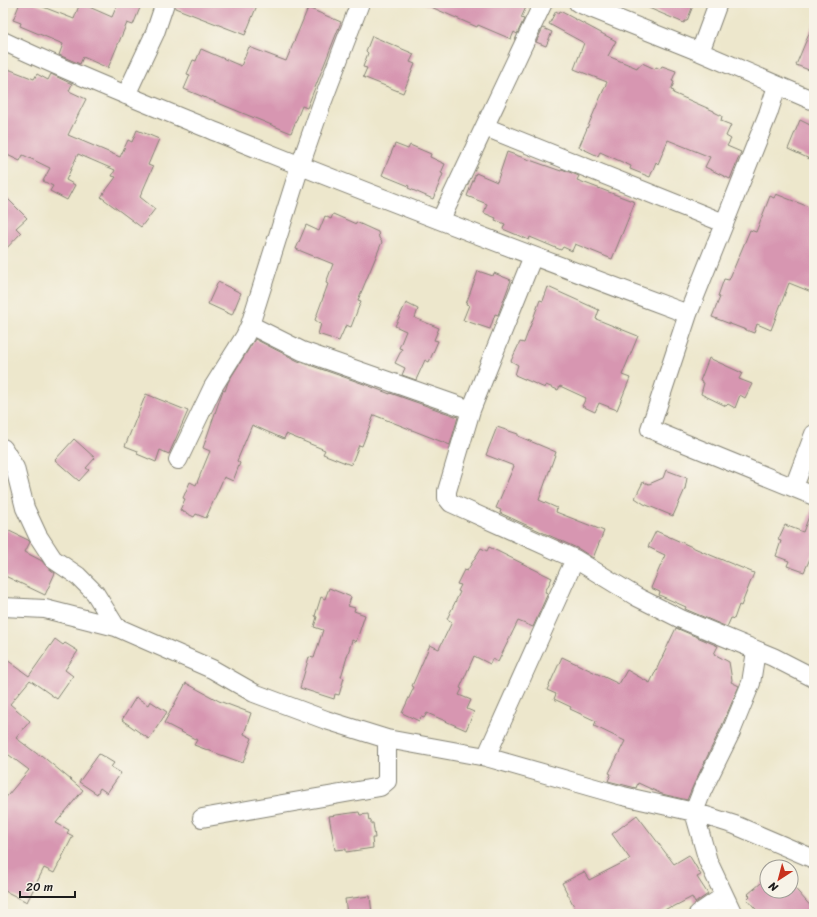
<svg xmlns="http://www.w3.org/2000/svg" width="817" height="917" font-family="Sriracha,sans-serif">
	<rect width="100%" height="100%" fill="#f7f3e8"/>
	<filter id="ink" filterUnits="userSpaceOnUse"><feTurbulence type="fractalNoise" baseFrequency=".025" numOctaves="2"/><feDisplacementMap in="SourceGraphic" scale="8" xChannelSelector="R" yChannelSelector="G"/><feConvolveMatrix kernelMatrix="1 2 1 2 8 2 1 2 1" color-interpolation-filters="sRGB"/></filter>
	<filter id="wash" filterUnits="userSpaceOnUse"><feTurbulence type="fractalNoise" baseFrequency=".012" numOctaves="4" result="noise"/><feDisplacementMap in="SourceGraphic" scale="16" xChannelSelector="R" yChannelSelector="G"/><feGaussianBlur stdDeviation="0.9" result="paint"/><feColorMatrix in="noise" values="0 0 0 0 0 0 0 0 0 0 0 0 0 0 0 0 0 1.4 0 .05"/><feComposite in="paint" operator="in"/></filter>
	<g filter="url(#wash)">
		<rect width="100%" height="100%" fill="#ede7cc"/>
		<g id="blocks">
			<path fill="#d796b1" d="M 20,3 L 33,3 L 74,19 L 80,3 L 112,17 L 118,3 L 142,3 L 133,25 L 127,23 L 108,68 L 83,57 L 80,64 L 59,55 L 63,44 L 20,26 L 21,23 L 13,20 Z
				M 175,3 L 258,3 L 245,35 L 175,8 Z
				M 422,3 L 528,3 L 521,18 L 524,19 L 517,34 L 514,32 L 511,39 L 478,25 L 477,27 Z
				M 637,3 L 694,3 L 687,21 L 685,21 L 684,23 Z
				M 308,8 L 341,22 L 307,108 L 302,106 L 291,133 L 184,89 L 190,75 L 187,74 L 193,60 L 196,61 L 201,49 L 241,66 L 249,47 L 286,61 Z
				M 556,11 L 559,13 L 560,11 L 616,41 L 608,56 L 637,68 L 638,66 L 640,66 L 642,63 L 655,69 L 656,67 L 660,69 L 662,66 L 676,71 L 672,81 L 674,82 L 671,90 L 674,91 L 673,93 L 714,111 L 714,112 L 722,116 L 721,121 L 731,125 L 726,136 L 731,139 L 727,146 L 741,152 L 730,179 L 705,167 L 710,157 L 668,140 L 658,164 L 656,162 L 650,177 L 630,169 L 631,166 L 600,152 L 598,156 L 579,147 L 607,82 L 574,69 L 584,43 L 549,24 Z
				M 814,22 L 814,72 L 796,65 Z
				M 543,28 L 552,32 L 546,46 L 536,42 Z
				M 372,36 L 414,54 L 410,62 L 415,64 L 403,93 L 363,77 L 367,68 L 363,67 L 368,53 L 366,51 Z
				M 3,67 L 34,79 L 37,74 L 48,80 L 51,74 L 72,84 L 69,91 L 86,99 L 68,135 L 120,157 L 128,140 L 132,142 L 137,130 L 159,139 L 148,165 L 153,167 L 140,197 L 155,209 L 141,227 L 101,197 L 116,177 L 112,176 L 115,170 L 78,154 L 66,180 L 75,185 L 67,200 L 50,191 L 53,186 L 43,181 L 50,168 L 23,155 L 20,161 L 3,153 Z
				M 800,120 L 814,127 L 814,161 L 788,149 Z
				M 395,144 L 408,149 L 410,145 L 431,154 L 430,157 L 445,164 L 441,173 L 443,174 L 433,199 L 408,188 L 409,186 L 382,175 Z
				M 507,152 L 561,171 L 562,169 L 579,176 L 577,180 L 635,202 L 612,259 L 575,244 L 572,251 L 563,247 L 561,250 L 530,237 L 529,240 L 503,229 L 505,224 L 495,220 L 496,218 L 484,213 L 487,204 L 467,196 L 476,173 L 497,182 Z
				M 3,194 L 27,218 L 16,228 L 21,233 L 3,252 Z
				M 776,194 L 814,209 L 812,214 L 814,214 L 814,293 L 789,283 L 771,330 L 757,324 L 754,333 L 712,317 L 720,297 L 718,296 L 724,279 L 729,280 L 750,230 L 756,232 L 770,196 L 774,198 Z
				M 333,214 L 356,224 L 356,222 L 378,232 L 379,238 L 382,242 L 358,300 L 361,301 L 351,327 L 346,325 L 339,341 L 318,334 L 321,324 L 315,320 L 328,284 L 326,283 L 333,264 L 296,249 L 306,225 L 319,231 L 325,216 L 331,219 Z
				M 478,271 L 493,276 L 494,273 L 511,280 L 498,315 L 495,314 L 490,329 L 463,320 L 469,305 L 466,304 Z
				M 218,282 L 241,293 L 232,315 L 208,304 Z
				M 548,287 L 599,310 L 596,319 L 638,336 L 622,375 L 630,378 L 617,410 L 599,403 L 595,412 L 582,406 L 586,398 L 560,386 L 558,390 L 546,385 L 545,388 L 515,375 L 518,365 L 511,361 L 520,342 L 524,343 L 540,300 L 543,301 Z
				M 406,303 L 418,309 L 415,318 L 439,328 L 434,340 L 438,341 L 429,362 L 425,360 L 416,380 L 402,375 L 405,368 L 395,363 L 402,349 L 399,348 L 406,331 L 395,326 Z
				M 255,339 L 298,361 L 364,384 L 390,394 L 390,393 L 458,417 L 450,445 L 374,415 L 362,446 L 359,445 L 351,465 L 323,454 L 325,450 L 286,434 L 284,439 L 252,425 L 237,461 L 240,463 L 233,481 L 224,477 L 206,518 L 196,514 L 194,517 L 180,510 L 185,499 L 183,498 L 190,482 L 196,485 L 210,451 L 203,448 L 223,390 L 225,391 L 228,382 Z
				M 709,358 L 742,373 L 739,379 L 752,384 L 745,398 L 740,395 L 735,408 L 728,404 L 726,406 L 701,394 L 704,383 L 700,381 Z
				M 146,394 L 188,411 L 169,454 L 160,450 L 156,462 L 137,454 L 138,451 L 125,446 Z
				M 497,427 L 518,434 L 518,436 L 556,452 L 539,500 L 557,508 L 556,512 L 604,531 L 593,558 L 579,549 L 500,513 L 501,510 L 496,508 L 514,466 L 486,455 Z
				M 74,439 L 95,458 L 86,468 L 89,470 L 79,481 L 55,460 Z
				M 666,470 L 687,478 L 685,489 L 673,516 L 644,504 L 635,498 L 643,482 L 649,484 L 663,478 Z
				M 813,506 L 814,506 L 814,550 L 804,572 L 787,566 L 789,561 L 776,556 L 781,541 L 778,540 L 785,525 L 803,532 Z
				M 3,528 L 28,540 L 30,542 L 25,552 L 42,561 L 47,567 L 55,573 L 45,595 L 3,575 Z
				M 656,531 L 708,554 L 754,573 L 741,606 L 739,605 L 734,619 L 731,618 L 727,627 L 685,609 L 686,607 L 659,595 L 660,592 L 651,588 L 665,555 L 648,547 Z
				M 489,547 L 552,578 L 545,592 L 548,593 L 533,627 L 518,621 L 498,662 L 492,659 L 490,664 L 474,656 L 460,688 L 462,689 L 459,695 L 471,700 L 467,709 L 474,712 L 466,730 L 427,713 L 424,718 L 421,717 L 419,721 L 402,713 L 414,687 L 412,686 L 430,645 L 439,649 L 452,622 L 447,619 L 460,592 L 458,591 L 461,585 L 457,584 L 464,570 L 467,571 L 481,548 L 487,551 Z
				M 329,588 L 351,597 L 348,606 L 355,608 L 354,611 L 365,615 L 356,642 L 352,640 L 341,677 L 344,678 L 339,695 L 335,694 L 334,699 L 300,688 L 309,657 L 314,658 L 323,630 L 314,627 L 317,617 L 315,616 L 321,597 L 325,599 Z
				M 676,628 L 718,646 L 714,654 L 729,662 L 732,680 L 731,682 L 739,686 L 721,728 L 693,786 L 687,800 L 662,794 L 638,783 L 636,788 L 608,781 L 611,774 L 609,773 L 625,741 L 594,726 L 596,721 L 570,709 L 571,707 L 554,699 L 556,694 L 547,690 L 562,657 L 619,684 L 627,670 L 650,683 Z
				M 55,639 L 63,645 L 65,643 L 78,651 L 65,670 L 73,676 L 57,699 L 30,680 L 10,704 L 30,721 L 16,738 L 40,756 L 41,755 L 83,790 L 56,823 L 69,830 L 67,833 L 73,836 L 54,873 L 44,868 L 27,902 L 3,890 L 3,801 L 29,770 L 5,752 L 3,755 L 3,657 L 29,676 Z
				M 186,683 L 219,701 L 251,713 L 244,734 L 252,738 L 243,763 L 194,745 L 197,740 L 164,723 Z
				M 136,697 L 148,705 L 150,701 L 167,712 L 149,739 L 122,720 Z
				M 99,754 L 114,763 L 111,767 L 121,773 L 107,793 L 100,788 L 97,794 L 79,782 Z
				M 359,812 L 360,815 L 368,814 L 369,821 L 371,820 L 371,823 L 373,823 L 375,838 L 372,838 L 373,848 L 346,852 L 346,849 L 335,850 L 329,816 Z
				M 637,815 L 674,864 L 689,855 L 701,875 L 697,877 L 708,894 L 695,903 L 692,897 L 671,908 L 670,907 L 657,914 L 578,914 L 562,883 L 584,872 L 589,880 L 630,859 L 612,834 Z
				M 767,878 L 767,891 L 791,891 L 791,884 L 814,910 L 814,914 L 760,914 L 747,899 L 750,896 L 748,894 Z
				M 370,896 L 372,914 L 347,914 L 345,899 Z"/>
		</g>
	</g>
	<g filter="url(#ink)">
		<use href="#blocks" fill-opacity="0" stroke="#848274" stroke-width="1"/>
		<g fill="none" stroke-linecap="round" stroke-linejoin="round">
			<defs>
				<path id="minor" d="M 360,3 L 322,103 L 300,166 L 250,325 L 302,351 L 471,410 L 533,256
					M 578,3 L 700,52 L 814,101
					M 3,41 C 74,75 148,104 221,134 C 376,197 532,256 688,314
					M 700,52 L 718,3
					M 777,86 L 768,114 L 688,314 L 650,429 L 814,496
					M 126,95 L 155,33 L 165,3
					M 485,127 L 724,223
					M 441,219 L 543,3
					M 471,410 L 447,491 L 447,498 L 451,503 L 575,559 L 637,597 L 681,619 L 773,657 L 814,678
					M 3,448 L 15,468 L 25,508 L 38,536 L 53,559 L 78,576 L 95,593 L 116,627
					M 178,460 L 213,387 L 245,336 L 250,325
					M 794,487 L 814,434
					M 3,607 L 45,609 L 116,627 L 212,669 L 254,693 L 326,720 L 387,739 L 486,757 L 623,796 L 694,812 L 735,825 L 814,859
					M 486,757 L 575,559
					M 202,818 L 380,787 L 387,781 L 387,739
					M 698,914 L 724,896
					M 733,914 L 708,861 L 694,812 L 702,791 L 731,732 L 751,683 L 756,651"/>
			</defs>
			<use href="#minor" stroke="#848274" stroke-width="20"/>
			<use href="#minor" stroke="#fff" stroke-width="18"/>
		</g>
	</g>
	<rect width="817" height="917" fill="none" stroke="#f7f3e8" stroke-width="16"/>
	<g transform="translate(779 879) rotate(216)"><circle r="19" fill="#f7f3e8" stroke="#9f9d96"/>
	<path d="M0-3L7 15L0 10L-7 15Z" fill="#c8321e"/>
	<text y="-6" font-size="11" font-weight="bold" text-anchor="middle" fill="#1c1c1c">N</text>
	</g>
	<path d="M20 891v6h55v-6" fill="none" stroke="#1c1c1c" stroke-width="2"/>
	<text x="26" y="891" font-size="12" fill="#1c1c1c" stroke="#f7f3e8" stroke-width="3" paint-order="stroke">20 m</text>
</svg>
